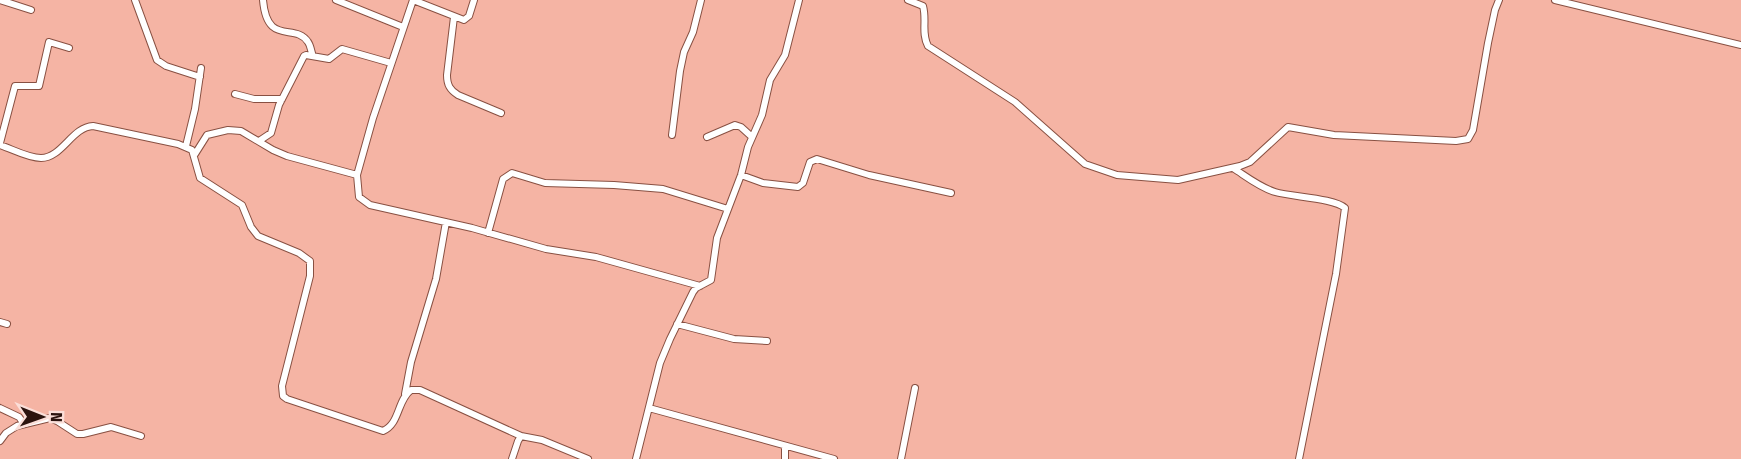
<svg xmlns="http://www.w3.org/2000/svg" width="1741" height="459" font-family="'Fira Sans Condensed',sans-serif">
	<rect width="100%" height="100%" fill="#f5b4a4"/>
	<g fill="none" stroke-linecap="round" stroke-linejoin="round">
		<defs>
			<path id="minor" d="M 0,0 L 31,10
				M 135,0 L 157,60 L 166,66 L 200,77
				M 263,0 C 267,47 295,22 308,42 C 311,46 311,52 313,56
				M 336,0 L 403,27
				M 413,0 L 373,118 L 357,175 L 359,197 L 370,205 L 472,228 L 546,249 L 596,257 L 700,286
				M 413,0 L 464,20 L 469,16 L 474,0
				M 908,0 L 923,6 C 927,20 921,33 928,46 L 1015,102 L 1085,164 L 1117,175 L 1178,180 L 1240,166 L 1250,162 L 1288,127 L 1334,135 L 1456,141 L 1468,139 L 1473,130 L 1488,43 L 1495,10 L 1499,0
				M 1555,0 L 1741,45
				M 454,17 L 447,75 C 447,85 450,90 458,95 L 501,113
				M 235,94 L 254,99 L 282,99
				M 672,135 L 680,71 L 684,52 L 693,32 L 701,0
				M 707,137 L 735,125 L 741,127 L 752,137
				M 259,141 L 271,133 L 279,105 L 304,56 L 306,55 L 329,59 L 342,49 L 391,63
				M 0,143 L 15,86 L 39,86 L 49,42 L 69,48
				M 0,145 C 12,149 28,158 41,158 C 62,158 72,127 93,126 L 178,144 L 192,150 L 200,178 L 242,205 L 251,227 L 258,236 L 299,253 L 310,261 L 310,276 L 282,386 L 283,396 L 287,399 L 383,431 C 400,424 397,400 411,390 L 420,390 L 521,436 L 542,440 L 588,459
				M 186,146 L 195,109 L 201,68
				M 195,154 L 207,135 L 228,130 L 241,131 L 273,150 L 287,156 L 357,175
				M 1233,168 C 1247,177 1259,187 1275,192 C 1292,197 1334,198 1345,208 L 1336,274 L 1299,459
				M 741,175 L 763,183 L 798,187 L 803,183 L 810,162 L 817,159 L 869,175 L 951,193
				M 488,233 L 503,179 L 512,173 L 545,183 L 614,185 L 663,189 L 728,209
				M 0,322 L 7,324
				M 677,324 L 734,339 L 767,341
				M 405,394 L 411,362 L 436,279 L 446,222
				M 0,408 L 19,417 L 24,424
				M 649,408 L 834,459
				M 0,441 L 6,433 L 17,426 L 50,418 L 57,421 L 77,434 L 83,434 L 111,427 L 141,436
				M 785,446 L 785,459
				M 512,459 L 518,441 L 521,436
				M 636,459 L 660,363 L 670,339 L 693,292 L 696,288 L 711,280 L 717,238 L 741,175 L 748,147 L 762,115 L 770,80 L 785,55 L 799,0
				M 901,459 L 915,388"/>
		</defs>
		<use href="#minor" stroke="#885042" stroke-width="8"/>
		<use href="#minor" stroke="#fff" stroke-width="6"/>
	</g>
	<g transform="translate(42 417) rotate(91)" stroke="#fbdfd9" stroke-width="4.5" paint-order="stroke">
	<path d="M0-4.5L10 22L0 15L-10 22Z" fill="#2b130e"/>
	<text y="-9" font-size="16" font-weight="bold" text-anchor="middle" fill="#2b130e">N</text>
	</g>
</svg>
